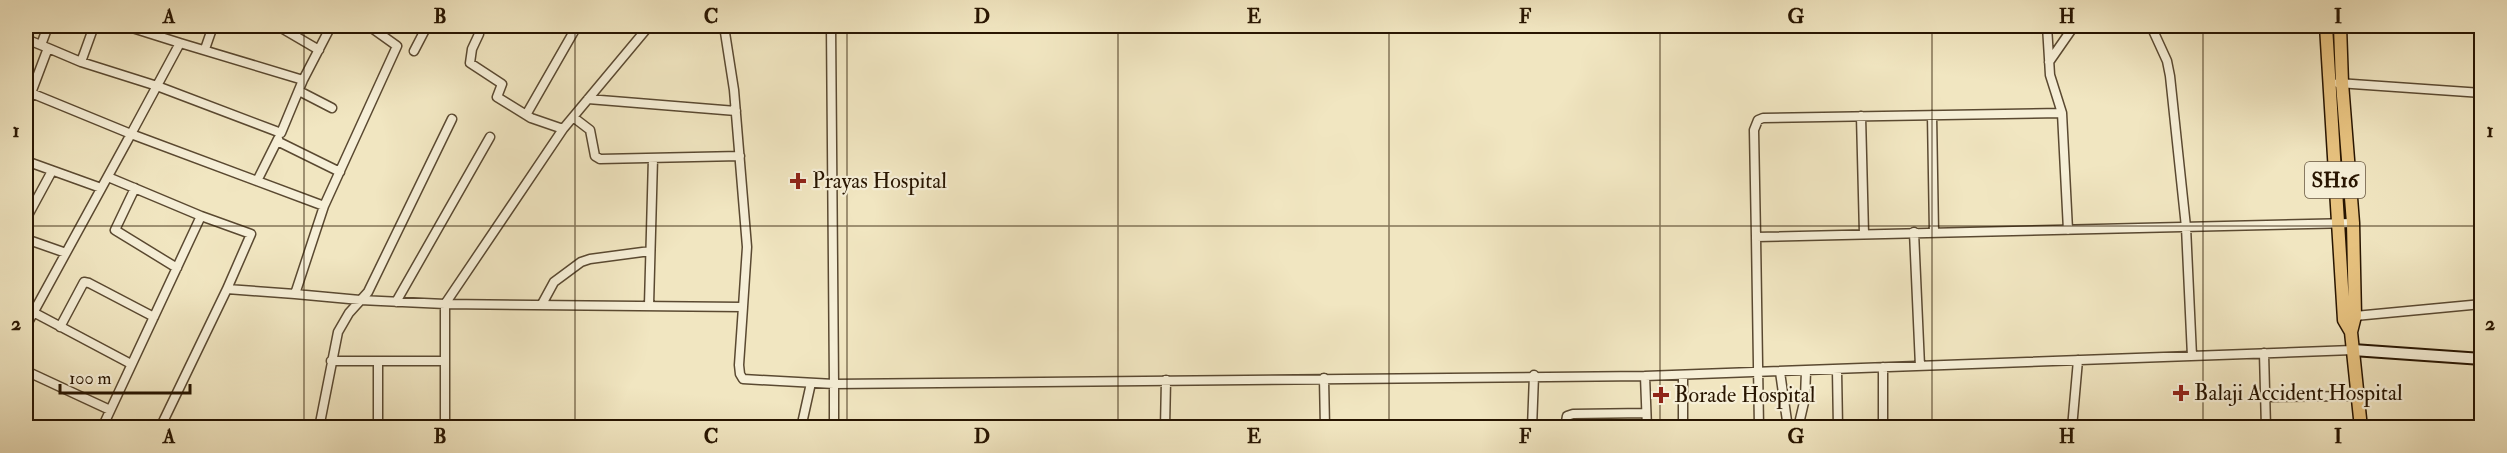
<svg xmlns="http://www.w3.org/2000/svg" width="2507" height="453" font-family="'IM FELL Double Pica',serif">
	<rect width="100%" height="100%" fill="#f1e6c1"/>
	<filter id="stains"><feTurbulence type="fractalNoise" baseFrequency=".00333" numOctaves="4"/><feColorMatrix values="0 0 0 0 .2 0 0 0 0 .09 0 0 0 0 .02 0 0 0 .5 -.17"/></filter>
	<radialGradient id="worn" r=".72"><stop offset=".6" stop-color="#630" stop-opacity="0"/><stop offset="1" stop-color="#630" stop-opacity=".3"/></radialGradient>
	<g fill="none" stroke-linecap="round" stroke-linejoin="round">
		<defs>
			<path id="street" d="M 126,26 L 180,43
				M 278,26 L 319,50
				M 369,26 L 397,46 L 324,206 L 295,294 L 360,300 L 445,304 L 563,129 L 649,26
				M 476,26 L 479,34 L 472,49 L 470,63 L 502,84 L 497,97 L 531,118 L 563,129
				M 724,26 L 734,90 L 747,247 L 743,307
				M 2047,26 L 2050,75 L 2062,113 L 2068,230
				M 2151,26 L 2167,61 L 2170,76 L 2186,227 L 2192,356
				M 26,39 L 48,48
				M 41,45 L 48,26
				M 205,49 L 213,26
				M 414,51 L 427,26
				M 81,62 L 94,26
				M 2049,62 L 2074,26
				M 2338,83 L 2482,93
				M 26,91 L 31,93 L 48,48 L 81,62 L 157,86 L 281,133 L 303,80
				M 299,91 L 332,108
				M 588,99 L 736,111
				M 26,106 L 31,93 L 131,134 L 26,326
				M 526,115 L 577,26
				M 1932,115 L 1934,233
				M 1861,116 L 1864,234
				M 573,117 L 590,130 L 595,156 L 600,159 L 740,156
				M 277,141 L 340,172
				M 26,161 L 101,188
				M 257,181 L 278,139
				M 135,188 L 115,230 L 177,268
				M 324,206 L 131,134 L 180,43 L 303,80 L 331,26
				M 201,216 L 251,234 L 227,289
				M 26,219 L 52,171
				M 1914,232 L 1920,366
				M 1756,237 L 1754,130 L 1758,120 L 1763,118 L 2062,113
				M 26,239 L 66,253
				M 396,302 L 490,137
				M 542,304 L 554,282 L 581,262 L 590,259 L 650,251
				M 649,305 L 653,158
				M 33,312 L 131,364
				M 2355,316 L 2482,304
				M 60,327 L 84,282 L 89,283 L 154,317
				M 2264,353 L 2266,428
				M 331,361 L 445,361
				M 378,362 L 378,428
				M 1837,370 L 1838,428
				M 26,371 L 110,410
				M 1780,372 L 1788,428
				M 1683,375 L 1683,428
				M 1645,376 L 1647,428
				M 1324,378 L 1325,428
				M 2265,397 L 2359,396
				M 102,428 L 201,216 L 108,177
				M 160,428 L 227,289 L 295,294
				M 319,428 L 338,332 L 349,313 L 368,292 L 452,119
				M 445,428 L 445,304 L 743,307 L 739,365 L 740,374 L 743,379 L 834,384 L 831,26
				M 801,428 L 811,383
				M 834,428 L 834,384 L 1645,376 L 2353,350
				M 1165,428 L 1166,380
				M 1532,428 L 1534,375
				M 1565,428 L 1567,416 L 1573,414 L 1646,413
				M 1759,428 L 1756,237 L 2353,223
				M 1798,428 L 1805,398 L 1806,371
				M 1883,428 L 1883,367
				M 2072,428 L 2078,360
				M 2338,428 L 2361,426"/>
			<path id="secondary" d="M 2353,350 L 2482,359"/>
			<path id="primary" d="M 2326,26 L 2344,320 L 2351,332
				M 2340,26 L 2342,83 L 2353,223 L 2355,316 L 2351,332 L 2361,428"/>
		</defs>
		<use href="#street" stroke="#5a4931" stroke-width="11"/>
		<use href="#secondary" stroke="#281501" stroke-width="14"/>
		<use href="#primary" stroke="#281501" stroke-width="15"/>
		<use href="#street" stroke="#f6efd7" stroke-width="8"/>
		<use href="#secondary" stroke="#f6efd7" stroke-width="10"/>
		<use href="#primary" stroke="#e8c380" stroke-width="12"/>
	</g>
	<path fill="none" stroke="#281501" stroke-width="1.5" stroke-opacity="0.55" d="M 304,26 L 304,428M 575,26 L 575,428M 847,26 L 847,428M 1118,26 L 1118,428M 1389,26 L 1389,428M 1660,26 L 1660,428M 1932,26 L 1932,428M 2203,26 L 2203,428M 26,226 L 2482,226"/>
	<g fill="#8f2418" stroke="#f6efd7" stroke-width="2">
		<path d="M795 172h6v6h6v6h-6v6h-6v-6h-6v-6h6z"/>
		<path d="M2178 384h6v6h6v6h-6v6h-6v-6h-6v-6h6z"/>
		<path d="M1658 386h6v6h6v6h-6v6h-6v-6h-6v-6h6z"/>
	</g>
	<g text-anchor="middle" dominant-baseline="central" stroke-width="4.5" stroke-linejoin="round" paint-order="stroke">
		<rect fill="#f6efd7" stroke="#665641" stroke-width="1.5" x="2305" y="162" width="60" height="36" rx="4.5"/>
		<g font-size="21" font-weight="bold" fill="#281501">
			<text x="2335" y="180">SH16</text>
		</g>
		<g font-size="22" fill="#281501" stroke="#f6efd7" text-anchor="start">
			<text x="812" y="181">Prayas Hospital</text>
			<text x="2194" y="393">Balaji Accident Hospital</text>
			<text x="1674" y="395">Borade Hospital</text>
		</g>
	</g>
	<rect width="2507" height="453" fill="none" stroke="#f1e6c1" stroke-width="66"/>
	<path d="M60 384v9h130v-9" fill="none" stroke="#281501" stroke-width="3"/>
	<text x="69" y="384" font-size="18" fill="#281501" stroke="#f6efd7" stroke-width="4.5" paint-order="stroke">100 m</text>
	<rect x="33" y="33" width="2441" height="387" fill="none" stroke="#281501" stroke-width="2"/>
	<g font-size="20" text-anchor="middle" font-weight="bold" fill="#281501">
		<text x="169" y="23">A</text>
		<text x="440" y="23">B</text>
		<text x="711" y="23">C</text>
		<text x="982" y="23">D</text>
		<text x="1254" y="23">E</text>
		<text x="1525" y="23">F</text>
		<text x="1796" y="23">G</text>
		<text x="2067" y="23">H</text>
		<text x="2338" y="23">I</text>
		<text x="16" y="137">1</text>
		<text x="2490" y="137">1</text>
		<text x="16" y="330">2</text>
		<text x="2490" y="330">2</text>
		<text x="169" y="443">A</text>
		<text x="440" y="443">B</text>
		<text x="711" y="443">C</text>
		<text x="982" y="443">D</text>
		<text x="1254" y="443">E</text>
		<text x="1525" y="443">F</text>
		<text x="1796" y="443">G</text>
		<text x="2067" y="443">H</text>
		<text x="2338" y="443">I</text>
	</g>
	<rect width="100%" height="100%" filter="url(#stains)"/>
	<rect width="100%" height="100%" fill="url(#worn)"/>
</svg>
